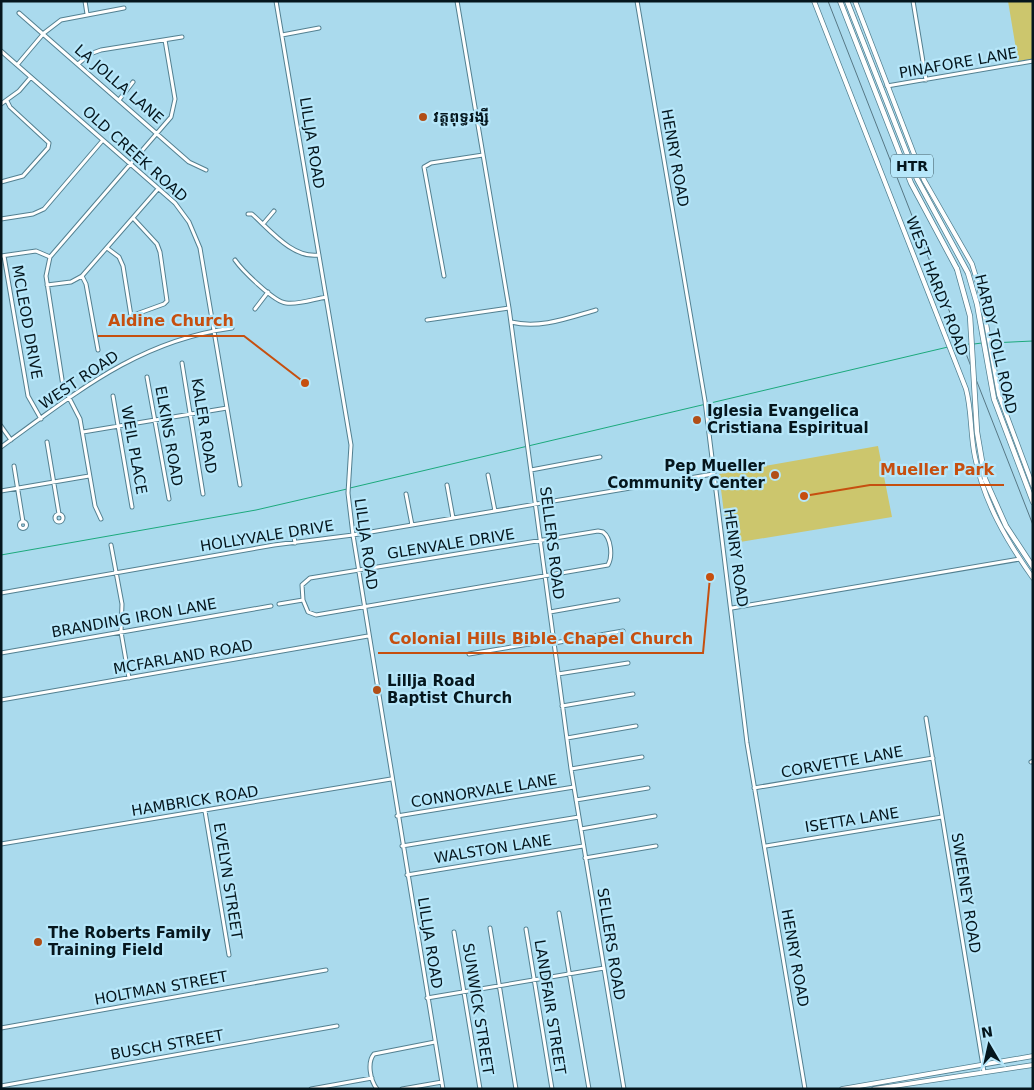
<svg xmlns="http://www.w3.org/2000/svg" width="1034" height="1090" font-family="'DejaVu Sans','Noto Sans Khmer',sans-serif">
	<rect width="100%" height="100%" fill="#aadaed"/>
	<path fill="#ccc66d" d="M 1008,1 L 1033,1 L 1033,59 L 1018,61 Z
		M 878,446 L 892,517 L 728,544 L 719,474 Z"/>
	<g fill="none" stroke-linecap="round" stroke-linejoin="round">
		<path stroke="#1ca97c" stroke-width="1" d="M 991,343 L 1033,341
			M 974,344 L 982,343
			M 952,346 L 970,344
			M 350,488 L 948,347
			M 1,555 L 256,510 L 347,489"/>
		<defs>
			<path id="minor" d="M 85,1 L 87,14
				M 276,1 L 351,445 L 348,493 L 353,535 L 443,1089
				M 457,1 L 509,308 L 571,769 L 624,1089
				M 637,1 L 705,401 L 747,743 L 805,1089
				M 913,1 L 926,80
				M 19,13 L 189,162 L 206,170
				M 282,35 L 319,28
				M 1,51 L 175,203 L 189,222 L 200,248 L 240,485
				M 78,64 L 90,54 L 101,50 L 182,37
				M 17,65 L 44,33 L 61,20 L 124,8
				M 887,86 L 1033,61
				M 119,100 L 133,82
				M 1,104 L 19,91 L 31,77
				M 1,182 L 23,176 L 48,148 L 49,143 L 10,107 L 7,101
				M 248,214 L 252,214 C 270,230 293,259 319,255
				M 1,219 L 33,214 L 44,209 L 103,140
				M 263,224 L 274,211
				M 107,248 L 119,257 L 123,266 L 131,316 L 164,304 L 167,301 L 160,252 L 157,244 L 133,218
				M 1,256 L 36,251 L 50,257
				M 4,256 L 28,396 L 41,419
				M 235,260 C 242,270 274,302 286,303 C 298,305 314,299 326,297
				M 82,276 L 86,284 L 98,350
				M 444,276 L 424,167 L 431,163 L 483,155
				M 47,285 L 71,282 L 82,276 L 158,189
				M 255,309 L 268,292
				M 427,320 L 509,308
				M 511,322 C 540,329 568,318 596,310
				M 182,363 L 203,494
				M 147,377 L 169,499
				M 113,396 L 132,507
				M 1,426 L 11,440
				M 83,432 L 227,408
				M 47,442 L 59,514
				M 1,447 C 76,393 137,341 232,328
				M 14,466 L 23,522
				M 531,470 L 600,457
				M 488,475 L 495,511
				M 447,485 L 453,518
				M 1,491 L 89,476
				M 406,494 L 412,525
				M55 518a4 4 0 1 1 8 0a4 4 0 1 1-8 0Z
				M 101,519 L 95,506 L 80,419 L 63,386 L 46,276 L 50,257 L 171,117 L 175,99 L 165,40
				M19.5 525a3.5 3.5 0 1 1 7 0a3.5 3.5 0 1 1-7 0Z
				M 293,531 L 295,543
				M 598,531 L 603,532 C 611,538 613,556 608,565 L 316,615 L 308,612 L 303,600 L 302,585 L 310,578 Z
				M 111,545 L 122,604 L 121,632 L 129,678
				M 1,593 L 274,545 L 353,535 L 713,474
				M 279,604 L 303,600
				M 732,608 L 1020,559
				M 550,612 L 618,600
				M 554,643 L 623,631
				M 1,653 L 271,606
				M 469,654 L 554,640
				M 558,674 L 628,663
				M 1,700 L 368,636
				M 562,706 L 633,694
				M 926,718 L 984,1072
				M 567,738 L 636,726
				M 1031,762 L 1033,761
				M 571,769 L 642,757
				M 754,788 L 933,758
				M 576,800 L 648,788
				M 205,811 L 229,955
				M 397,816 L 574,787
				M 581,829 L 655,816
				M 1,844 L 391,779
				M 402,846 L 579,817
				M 766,846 L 942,817
				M 585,858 L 656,846
				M 407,875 L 583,846
				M 559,913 L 589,1089
				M 490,928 L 516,1089
				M 526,929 L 552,1089
				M 454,932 L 480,1089
				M 427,998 L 604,968
				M 1,1028 L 326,970
				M 1,1086 L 337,1026
				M 311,1089 L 372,1078
				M 377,1089 C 370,1080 367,1062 374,1054 L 435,1042
				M 402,1089 L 442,1082"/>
			<path id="major" d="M 814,1 L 966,389 C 972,411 970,434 975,457 C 984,502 1006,540 1033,578
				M 855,1 L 924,180 L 972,264 L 980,290 L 999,395 L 1033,486
				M 842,1089 L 1033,1056
				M 874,1089 L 1033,1065"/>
			<path id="highway" d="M 840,1 L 911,183 L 957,269
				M 847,1 L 917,179 L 968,273 L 977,304 L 994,399 L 1033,502
				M 985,479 L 1006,526 L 1033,567"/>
		</defs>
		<use href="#minor" stroke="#538091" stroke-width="5"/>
		<use href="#major" stroke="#538091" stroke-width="5.5"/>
		<use href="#highway" stroke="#538091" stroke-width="6"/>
		<use href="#minor" stroke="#fff" stroke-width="3"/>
		<use href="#major" stroke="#fff" stroke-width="4"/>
		<use href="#highway" stroke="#fff" stroke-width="4.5"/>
		<path stroke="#577784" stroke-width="1" d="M 828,1 L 1033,525"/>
		<defs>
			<path id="highway-bridge" d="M 957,269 L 970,316 L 977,432 L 985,479"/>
		</defs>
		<use href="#highway-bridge" stroke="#538091" stroke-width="6" stroke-linecap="butt"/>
		<use href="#highway-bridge" stroke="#fff" stroke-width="4.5"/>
	</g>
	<g fill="#b14e17" stroke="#b7e7fa" stroke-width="2">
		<circle cx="423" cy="117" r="5"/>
		<circle cx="697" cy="420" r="5"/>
		<circle cx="775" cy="475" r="5"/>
		<circle cx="377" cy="690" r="5"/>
		<circle cx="38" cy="942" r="5"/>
	</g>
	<g text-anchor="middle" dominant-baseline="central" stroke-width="4.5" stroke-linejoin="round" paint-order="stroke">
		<rect fill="#b7e7fa" stroke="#3a555f" stroke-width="1" x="891" y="154.5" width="42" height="23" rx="4"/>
		<g font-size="14" font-weight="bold" fill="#05161d">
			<text x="912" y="166">HTR</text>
		</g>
		<g font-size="15" fill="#05161d" stroke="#b7e7fa">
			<text transform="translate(958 63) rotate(-10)">PINAFORE LANE</text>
			<text transform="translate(119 84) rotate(41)">LA JOLLA LANE</text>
			<text transform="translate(312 143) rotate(81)">LILLJA ROAD</text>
			<text transform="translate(135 154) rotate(42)">OLD CREEK ROAD</text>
			<text transform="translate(675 158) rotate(80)">HENRY ROAD</text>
			<text transform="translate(937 286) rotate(69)">WEST HARDY ROAD</text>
			<text transform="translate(27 322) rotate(80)">MCLEOD DRIVE</text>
			<text transform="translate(996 344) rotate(77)">HARDY TOLL ROAD</text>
			<text transform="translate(79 380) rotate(-34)">WEST ROAD</text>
			<text transform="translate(204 426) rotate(81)">KALER ROAD</text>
			<text transform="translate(169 436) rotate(80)">ELKINS ROAD</text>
			<text transform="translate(134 450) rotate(80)">WEIL PLACE</text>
			<text transform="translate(267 536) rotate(-9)">HOLLYVALE DRIVE</text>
			<text transform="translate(552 543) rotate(83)">SELLERS ROAD</text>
			<text transform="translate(366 544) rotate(82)">LILLJA ROAD</text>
			<text transform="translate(451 544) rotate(-9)">GLENVALE DRIVE</text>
			<text transform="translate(736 558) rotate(82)">HENRY ROAD</text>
			<text transform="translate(134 618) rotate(-10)">BRANDING IRON LANE</text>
			<text transform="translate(183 657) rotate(-10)">MCFARLAND ROAD</text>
			<text transform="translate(842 762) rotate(-10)">CORVETTE LANE</text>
			<text transform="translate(484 791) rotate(-9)">CONNORVALE LANE</text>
			<text transform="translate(195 801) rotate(-9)">HAMBRICK ROAD</text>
			<text transform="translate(852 820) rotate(-9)">ISETTA LANE</text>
			<text transform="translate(493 849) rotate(-9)">WALSTON LANE</text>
			<text transform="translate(228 881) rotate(81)">EVELYN STREET</text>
			<text transform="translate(966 893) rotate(81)">SWEENEY ROAD</text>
			<text transform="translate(430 943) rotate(81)">LILLJA ROAD</text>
			<text transform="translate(611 944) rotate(81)">SELLERS ROAD</text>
			<text transform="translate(795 958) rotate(80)">HENRY ROAD</text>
			<text transform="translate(161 988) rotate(-10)">HOLTMAN STREET</text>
			<text transform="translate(550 1007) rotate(81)">LANDFAIR STREET</text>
			<text transform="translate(478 1009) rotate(81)">SUNWICK STREET</text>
			<text transform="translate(167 1045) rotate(-10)">BUSCH STREET</text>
		</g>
		<g font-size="15" font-weight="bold" fill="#05161d" stroke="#b7e7fa" text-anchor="start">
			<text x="433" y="117">វត្តពុទ្ធរង្សី</text>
			<text x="707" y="411">Iglesia Evangelica<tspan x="707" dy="17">Cristiana Espiritual</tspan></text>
			<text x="765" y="466" text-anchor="end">Pep Mueller<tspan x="765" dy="17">Community Center</tspan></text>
			<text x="387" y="681">Lillja Road<tspan x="387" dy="17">Baptist Church</tspan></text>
			<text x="48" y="933">The Roberts Family<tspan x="48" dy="17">Training Field</tspan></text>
		</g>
	</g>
	<path fill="none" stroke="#c64f0f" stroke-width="2" d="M305 383L244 336H98M804 496L870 485H1004M710 577L703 653H378"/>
	<g fill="#c64f0f" stroke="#b7e7fa" stroke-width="2">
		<circle cx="305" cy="383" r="5"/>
		<circle cx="804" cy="496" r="5"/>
		<circle cx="710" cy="577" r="5"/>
	</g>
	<g font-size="16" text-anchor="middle" font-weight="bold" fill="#c64f0f" stroke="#b7e7fa" stroke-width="4.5" stroke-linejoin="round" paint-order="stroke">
		<text x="171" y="326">Aldine Church</text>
		<text x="937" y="475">Mueller Park</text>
		<text x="541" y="644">Colonial Hills Bible Chapel Church</text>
	</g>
	<rect width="1034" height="1090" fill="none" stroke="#05161d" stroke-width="5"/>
	<g transform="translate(989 1045) rotate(351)" stroke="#b7e7fa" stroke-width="4" paint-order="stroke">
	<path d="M0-4L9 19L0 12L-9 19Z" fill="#05161d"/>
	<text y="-8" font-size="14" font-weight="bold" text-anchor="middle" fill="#05161d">N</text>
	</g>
</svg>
